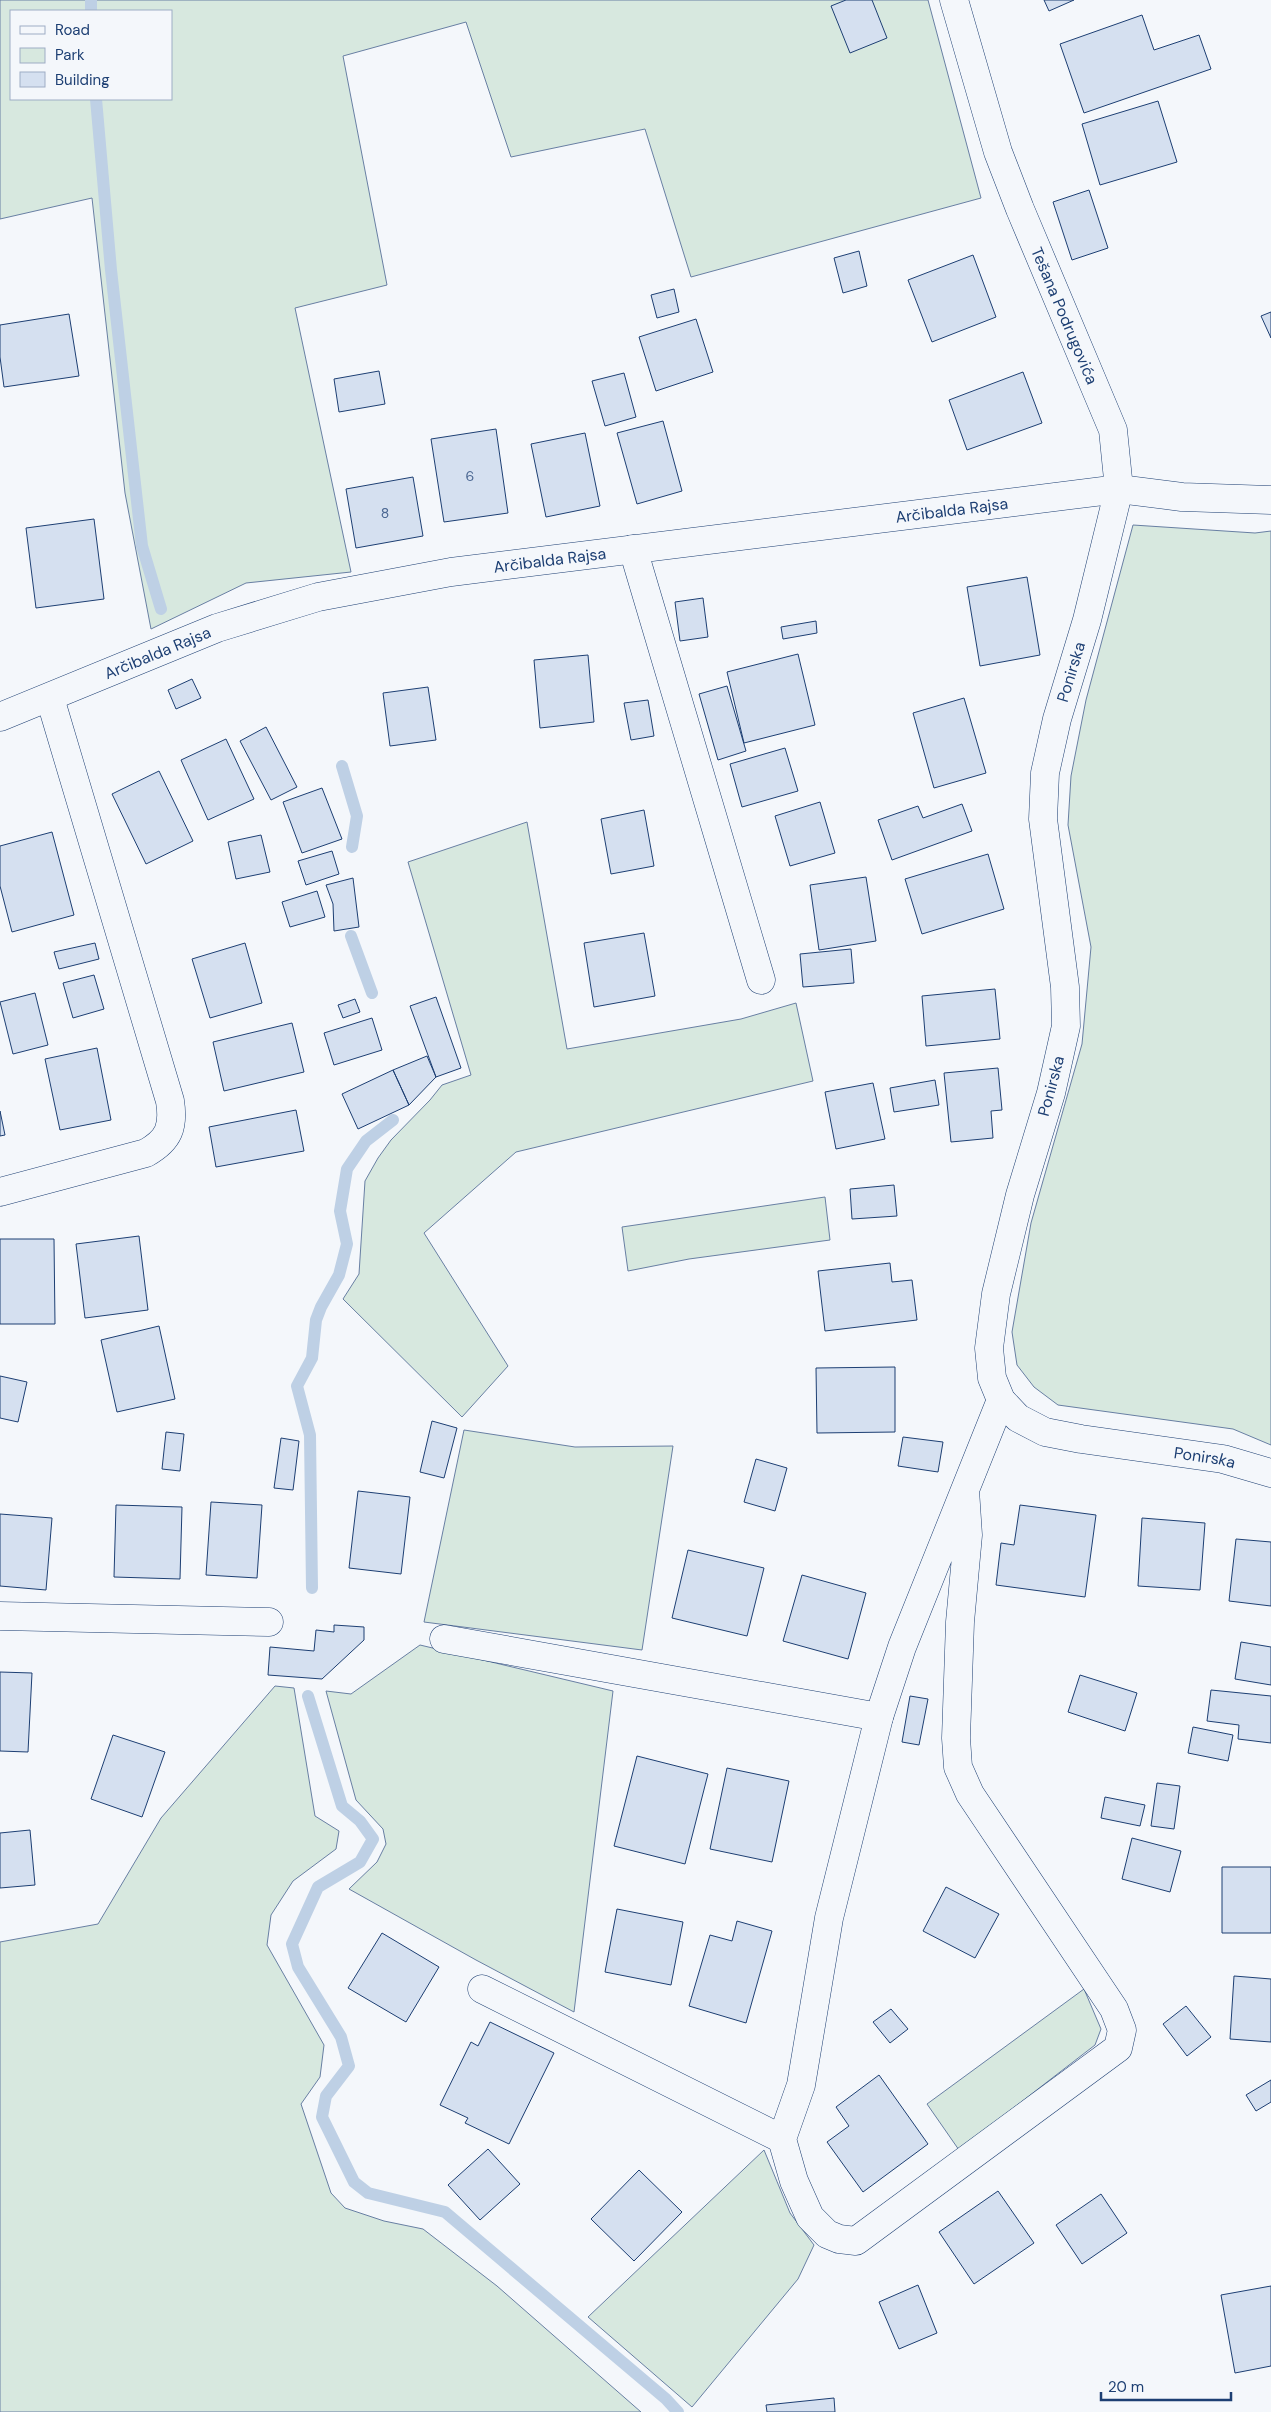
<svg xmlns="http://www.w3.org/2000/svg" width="1271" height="2412" font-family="'DM Sans',sans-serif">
	<rect width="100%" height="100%" fill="#f4f7fb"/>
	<path fill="#d7e8df" stroke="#687fa3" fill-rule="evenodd" d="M 0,0 L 928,0 L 981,198 L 691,277 L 645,129 L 511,157 L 466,22 L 343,56 L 387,285 L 295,308 L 351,572 L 246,583 L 151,629 L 125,493 L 92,198 L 0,219 ZM 11,11 L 171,11 L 171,99 L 11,99 Z
		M 1133,525 L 1255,533 L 1271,531 L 1271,1445 L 1233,1429 L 1058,1405 L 1034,1387 L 1017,1365 L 1012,1332 L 1031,1223 L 1082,1044 L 1091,947 L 1068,825 L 1071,776 L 1086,700 Z
		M 527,822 L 567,1049 L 741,1019 L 796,1003 L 813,1081 L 516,1152 L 424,1233 L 508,1366 L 462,1417 L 343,1299 L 359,1274 L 365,1181 L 378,1158 L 391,1140 L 430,1100 L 442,1085 L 471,1075 L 408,862 Z
		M 825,1197 L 830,1240 L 689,1259 L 628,1271 L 622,1227 Z
		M 464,1430 L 575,1447 L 673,1446 L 642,1650 L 424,1622 Z
		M 420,1645 L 613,1691 L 574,2012 L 476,1960 L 349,1889 L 377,1862 L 386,1844 L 383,1829 L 356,1800 L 326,1691 L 351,1694 Z
		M 275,1686 L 294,1688 L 315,1816 L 339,1831 L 336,1849 L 293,1881 L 271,1915 L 267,1945 L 324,2045 L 320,2077 L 301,2104 L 331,2193 L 345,2208 L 384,2221 L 423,2229 L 497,2286 L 641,2412 L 0,2412 L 0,1942 L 98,1924 L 161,1818 Z
		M 1084,1989 L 1101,2029 L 1095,2045 L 959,2150 L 927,2104 Z
		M 764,2150 L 790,2213 L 814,2245 L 798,2279 L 692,2407 L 588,2317 Z"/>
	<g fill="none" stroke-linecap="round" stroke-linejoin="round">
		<path stroke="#bed0e5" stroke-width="12" d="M 91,0 L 91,11
			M 96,99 L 111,270 L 142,546 L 161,609
			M 342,766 L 357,816 L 352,847
			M 351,936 L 372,993
			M 312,1588 L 310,1435 L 297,1386 L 312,1358 L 316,1320 L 321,1307 L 339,1275 L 347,1244 L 340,1211 L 347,1169 L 366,1141 L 393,1120
			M 308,1696 L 342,1806 L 360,1821 L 373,1839 L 360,1862 L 318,1887 L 292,1944 L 298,1967 L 341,2037 L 349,2066 L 326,2096 L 322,2117 L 354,2182 L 368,2193 L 445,2212 L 666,2399 L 678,2412"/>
	</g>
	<path fill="#d5e0f0" stroke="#1d3f73" d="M 846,0 L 872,0 L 887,38 L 850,53 L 831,6 Z
		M 1044,0 L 1074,0 L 1049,11 Z
		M 1142,15 L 1154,50 L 1199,35 L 1211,69 L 1084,113 L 1060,44 Z
		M 1158,101 L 1177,162 L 1100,185 L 1082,124 Z
		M 1089,190 L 1108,248 L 1072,260 L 1053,202 Z
		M 859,251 L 867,286 L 843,293 L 834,258 Z
		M 973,255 L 996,317 L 932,342 L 908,280 Z
		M 674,289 L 679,312 L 657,318 L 651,295 Z
		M 1271,312 L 1271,338 L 1261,316 Z
		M 69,314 L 79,376 L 4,387 L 0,357 L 0,325 Z
		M 696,319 L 713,372 L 656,391 L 639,337 Z
		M 379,371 L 385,404 L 339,412 L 334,379 Z
		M 1023,372 L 1042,423 L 967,450 L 949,400 Z
		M 624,373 L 636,417 L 605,426 L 592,381 Z
		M 663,421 L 682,491 L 637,504 L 617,433 Z
		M 496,429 L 508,513 L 444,522 L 431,439 Z
		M 585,433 L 600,506 L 546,517 L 531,444 Z
		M 413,477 L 423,536 L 356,548 L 346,489 Z
		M 94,519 L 104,599 L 36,608 L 26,528 Z
		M 1027,577 L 1040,655 L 980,666 L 967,587 Z
		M 703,598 L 708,637 L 680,641 L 675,602 Z
		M 816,621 L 817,633 L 783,639 L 781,627 Z
		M 798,654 L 815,725 L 744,743 L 727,672 Z
		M 588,655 L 594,722 L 540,728 L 534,660 Z
		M 192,679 L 201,698 L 176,709 L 168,690 Z
		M 727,686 L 746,751 L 718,760 L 699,694 Z
		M 428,687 L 436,740 L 390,746 L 383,693 Z
		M 964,698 L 986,773 L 934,788 L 913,713 Z
		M 648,700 L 654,736 L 631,740 L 624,703 Z
		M 266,727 L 297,787 L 271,800 L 240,741 Z
		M 226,739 L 254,799 L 208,820 L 181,760 Z
		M 785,748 L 798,791 L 742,807 L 730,764 Z
		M 159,771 L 193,841 L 146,864 L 112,794 Z
		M 322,788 L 342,839 L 302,853 L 283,802 Z
		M 820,802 L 835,853 L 790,866 L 775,816 Z
		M 962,804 L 972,831 L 892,860 L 878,820 L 918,806 L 923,818 Z
		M 644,810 L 654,866 L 611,874 L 601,819 Z
		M 52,832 L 74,915 L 12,932 L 0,886 L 0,846 Z
		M 261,835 L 270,872 L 236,879 L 228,842 Z
		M 332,851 L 339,874 L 306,885 L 298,861 Z
		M 988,854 L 1004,909 L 922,934 L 905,879 Z
		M 866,877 L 876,941 L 819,950 L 810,885 Z
		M 353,878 L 359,927 L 334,931 L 333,904 L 326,885 Z
		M 317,891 L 325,917 L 290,927 L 282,902 Z
		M 644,933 L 655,996 L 594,1007 L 584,943 Z
		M 95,943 L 99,959 L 59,969 L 54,952 Z
		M 245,943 L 262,1003 L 210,1018 L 192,959 Z
		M 851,949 L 854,983 L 803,987 L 800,954 Z
		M 94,975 L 104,1009 L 73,1018 L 63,983 Z
		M 995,989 L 1000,1039 L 926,1046 L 922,996 Z
		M 35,993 L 48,1045 L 13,1054 L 0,1002 Z
		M 436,997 L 461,1068 L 436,1077 L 410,1006 Z
		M 355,999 L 360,1012 L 343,1018 L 338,1005 Z
		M 372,1018 L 382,1050 L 334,1065 L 324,1033 Z
		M 292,1023 L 304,1072 L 224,1091 L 213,1042 Z
		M 97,1048 L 111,1120 L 60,1130 L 45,1059 Z
		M 427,1056 L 436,1077 L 409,1105 L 393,1070 Z
		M 998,1068 L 1002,1110 L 991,1111 L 993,1138 L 951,1142 L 944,1073 Z
		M 393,1070 L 409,1105 L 358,1129 L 342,1094 Z
		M 935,1080 L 939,1105 L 894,1112 L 890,1088 Z
		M 873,1083 L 885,1139 L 836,1149 L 825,1092 Z
		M 296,1110 L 304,1151 L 216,1167 L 209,1127 Z
		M 0,1111 L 5,1135 L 0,1136 Z
		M 894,1185 L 897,1216 L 852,1219 L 850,1189 Z
		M 139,1236 L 148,1310 L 85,1318 L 76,1244 Z
		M 0,1239 L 54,1239 L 55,1324 L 0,1324 Z
		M 890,1263 L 892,1282 L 912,1280 L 917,1320 L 825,1331 L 818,1271 Z
		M 159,1326 L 175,1399 L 117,1412 L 101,1340 Z
		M 895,1367 L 895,1432 L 817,1433 L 816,1368 Z
		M 0,1376 L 27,1382 L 18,1422 L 0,1418 Z
		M 432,1421 L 457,1428 L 444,1478 L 420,1472 Z
		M 166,1432 L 184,1434 L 180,1471 L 162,1469 Z
		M 903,1437 L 943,1442 L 938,1472 L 898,1466 Z
		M 281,1438 L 299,1441 L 293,1490 L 274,1488 Z
		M 756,1459 L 787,1468 L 775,1511 L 744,1502 Z
		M 358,1491 L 410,1497 L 401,1574 L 349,1568 Z
		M 211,1502 L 262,1505 L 257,1578 L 206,1575 Z
		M 116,1505 L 182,1507 L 180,1579 L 114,1577 Z
		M 1020,1505 L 1096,1515 L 1085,1597 L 996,1585 L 1001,1543 L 1014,1545 Z
		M 0,1514 L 52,1518 L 46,1590 L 0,1586 Z
		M 1142,1518 L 1205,1523 L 1200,1590 L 1138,1586 Z
		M 1236,1539 L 1271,1542 L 1271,1606 L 1229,1601 Z
		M 688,1550 L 764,1568 L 747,1636 L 672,1618 Z
		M 802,1575 L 866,1593 L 848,1659 L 783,1641 Z
		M 334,1625 L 364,1627 L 364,1640 L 322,1679 L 268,1675 L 270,1647 L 314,1651 L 316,1630 L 334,1632 Z
		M 1241,1642 L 1271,1647 L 1271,1685 L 1235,1679 Z
		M 0,1672 L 32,1673 L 28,1752 L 0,1751 Z
		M 1080,1675 L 1137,1693 L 1125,1731 L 1068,1712 Z
		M 1211,1690 L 1271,1696 L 1271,1743 L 1238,1739 L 1239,1725 L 1207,1721 Z
		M 910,1696 L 928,1699 L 919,1745 L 902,1742 Z
		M 1193,1727 L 1233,1735 L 1228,1761 L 1188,1753 Z
		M 113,1735 L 165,1752 L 142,1817 L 91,1799 Z
		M 637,1756 L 708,1774 L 685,1864 L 614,1846 Z
		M 727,1768 L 789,1781 L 772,1862 L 710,1849 Z
		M 1157,1783 L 1180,1786 L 1174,1829 L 1151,1826 Z
		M 1105,1797 L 1145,1805 L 1140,1826 L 1101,1818 Z
		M 30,1830 L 35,1885 L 0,1888 L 0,1833 Z
		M 1132,1838 L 1181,1851 L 1170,1892 L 1122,1879 Z
		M 1222,1867 L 1271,1867 L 1271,1933 L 1222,1933 Z
		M 946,1887 L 999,1914 L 975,1958 L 923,1931 Z
		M 617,1909 L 683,1922 L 671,1985 L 605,1972 Z
		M 737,1921 L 772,1931 L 746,2023 L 689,2006 L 710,1935 L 732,1941 Z
		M 382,1933 L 439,1967 L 406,2022 L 348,1988 Z
		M 1234,1976 L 1271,1979 L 1271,2042 L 1230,2039 Z
		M 1186,2006 L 1211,2037 L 1187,2056 L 1163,2024 Z
		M 891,2009 L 908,2029 L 890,2043 L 873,2022 Z
		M 490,2022 L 554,2053 L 509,2144 L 465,2123 L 468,2118 L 440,2105 L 471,2042 L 478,2046 Z
		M 879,2075 L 928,2144 L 863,2192 L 827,2142 L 849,2126 L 836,2107 Z
		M 1271,2080 L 1271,2102 L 1256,2111 L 1246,2095 Z
		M 488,2149 L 520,2184 L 480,2220 L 448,2185 Z
		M 639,2170 L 682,2212 L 634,2261 L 591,2219 Z
		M 998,2191 L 1034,2243 L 974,2284 L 939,2232 Z
		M 1101,2194 L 1127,2233 L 1082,2264 L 1056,2225 Z
		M 918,2285 L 937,2333 L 899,2349 L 879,2302 Z
		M 1271,2286 L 1271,2366 L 1235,2373 L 1221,2295 Z
		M 834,2398 L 835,2412 L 767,2412 L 766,2405 Z"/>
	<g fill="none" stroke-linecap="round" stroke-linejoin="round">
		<defs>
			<g id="minor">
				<path id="s1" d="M 954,0 L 998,152 L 1020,209 L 1113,430 L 1119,489 L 1087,620 L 1057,719 L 1045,773 L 1043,819 L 1065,987 L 1066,1026 L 1051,1093 L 1020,1195 L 996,1294 L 989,1348 L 992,1378 L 1001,1400 L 1018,1418 L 1045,1432 L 1081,1439 L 1223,1459 L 1271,1473"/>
				<path d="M 633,549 L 761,980"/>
				<path id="s2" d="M 0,717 L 217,628 L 318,597 L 451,572 L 1119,489 L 1182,497 L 1271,500"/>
				<path d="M 0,1192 L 146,1153 C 169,1140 174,1127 170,1101 L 50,698"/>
				<path d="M 965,1490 L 968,1535 L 960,1622 L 956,1738 L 958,1767 L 970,1794 L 1114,2009 L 1122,2030 L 1118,2048 L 856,2241 L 839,2239 L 827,2234 L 810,2217 L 794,2181 L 782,2139 L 801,2085 L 829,1918 L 879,1717 L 902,1647 L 1001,1400"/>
				<path d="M 0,1616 L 269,1622"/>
				<path d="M 444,1639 L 879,1717"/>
				<path d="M 482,1989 L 782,2139"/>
			</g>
		</defs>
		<use href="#minor" stroke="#1d3f73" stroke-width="29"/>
		<use href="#minor" stroke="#f4f7fb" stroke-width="28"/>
	</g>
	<g text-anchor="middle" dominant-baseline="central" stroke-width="4" stroke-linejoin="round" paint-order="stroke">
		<g font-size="14" fill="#4b6792">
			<text x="470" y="476">6</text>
			<text x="385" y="513">8</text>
		</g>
		<g font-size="16" fill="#1d3f73" stroke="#f4f7fb">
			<text stroke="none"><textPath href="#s1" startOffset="335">Tešana Podrugovića</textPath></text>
			<text stroke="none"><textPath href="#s2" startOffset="980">Arčibalda Rajsa</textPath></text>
			<text stroke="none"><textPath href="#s2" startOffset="575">Arčibalda Rajsa</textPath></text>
			<text stroke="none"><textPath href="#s2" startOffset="170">Arčibalda Rajsa</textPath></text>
			<text transform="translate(1071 672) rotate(-73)">Ponirska</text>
			<text transform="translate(1051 1086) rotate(-75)">Ponirska</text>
			<text stroke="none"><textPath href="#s1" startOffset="1669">Ponirska</textPath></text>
		</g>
	</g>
	<rect x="10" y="10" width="162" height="90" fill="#f4f7fb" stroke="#9eadc5"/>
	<rect x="20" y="26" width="25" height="8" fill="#f4f7fb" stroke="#9eadc5"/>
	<text x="55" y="35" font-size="15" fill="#1d3f73">Road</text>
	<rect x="20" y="48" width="25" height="15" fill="#d7e8df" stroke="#9eadc5"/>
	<text x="55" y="60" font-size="15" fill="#1d3f73">Park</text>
	<rect x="20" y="72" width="25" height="15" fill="#d5e0f0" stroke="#9eadc5"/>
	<text x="55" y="85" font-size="15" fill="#1d3f73">Building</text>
	<path d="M1101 2392v8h130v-8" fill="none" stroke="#1d3f73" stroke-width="2.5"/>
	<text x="1108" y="2392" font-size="15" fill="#1d3f73" stroke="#f4f7fb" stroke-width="4" paint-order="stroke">20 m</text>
</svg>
